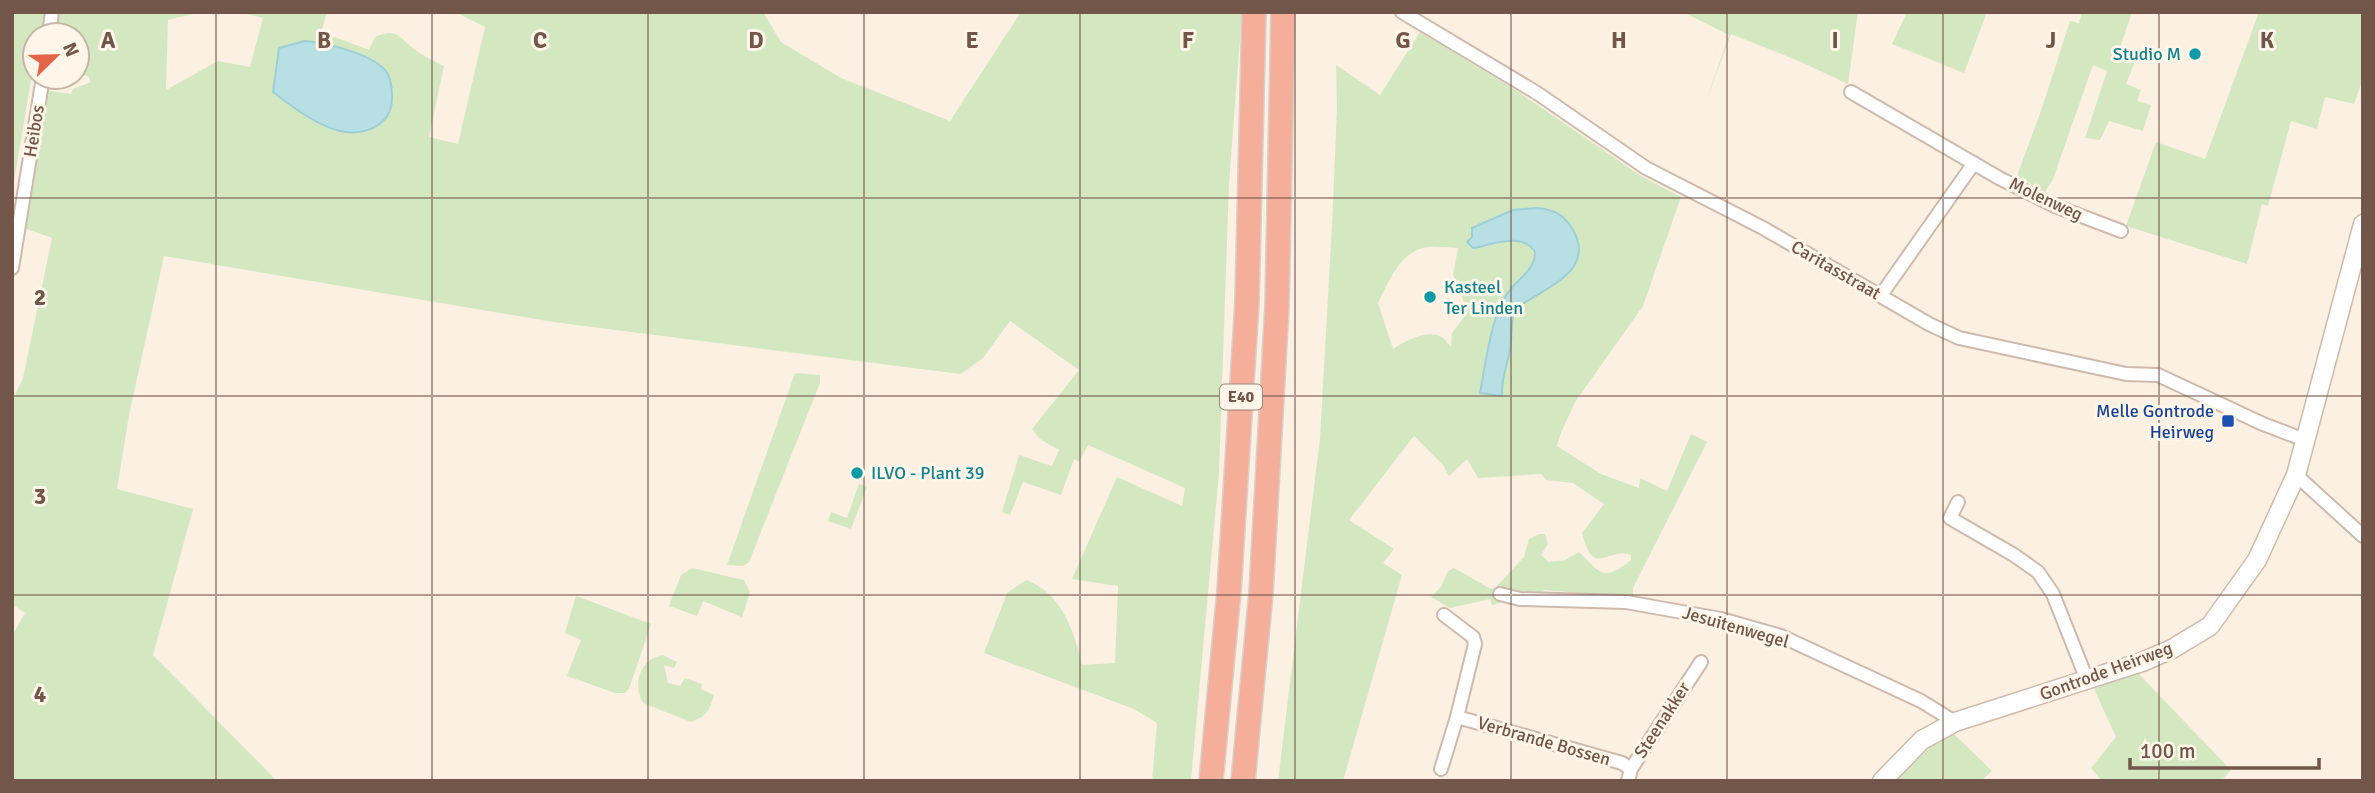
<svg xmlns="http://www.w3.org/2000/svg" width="2375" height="793" font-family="Signika,sans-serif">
	<rect width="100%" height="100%" fill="#fbf0e2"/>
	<path fill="#d3e8c1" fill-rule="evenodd" d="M 12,12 L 201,12 L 168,20 L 166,90 L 218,61 L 250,67 L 263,18 L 239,12 L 327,12 L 321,32 L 369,50 L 375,37 C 397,27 399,37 414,49 C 423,56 434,61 444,66 L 429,137 L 458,144 L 485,27 L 455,12 L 763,12 L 781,42 L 841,78 L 950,121 L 1021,12 L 1242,12 L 1229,184 L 1219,472 L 1191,781 L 1152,781 L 1157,723 L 1134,709 L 984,653 L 1007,593 L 1026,580 C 1062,593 1074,631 1082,665 L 1115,663 L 1118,586 L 1072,579 L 1117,477 L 1182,506 L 1185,488 L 1088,445 L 1079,462 L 1074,459 L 1061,495 L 1023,482 L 1010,515 L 1002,512 L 1019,455 L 1052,466 L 1059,450 L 1040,439 L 1032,429 L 1079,370 L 1010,321 L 983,358 L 961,374 L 553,322 L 164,256 L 129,415 L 117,489 L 193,509 L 153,655 L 277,781 L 12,781 L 12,636 L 25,613 L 12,604 L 12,401 L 23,378 L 52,238 L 24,228 L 46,90 L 71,94 L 73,89 L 91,82 L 88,76 L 77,74 L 77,35 L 35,35 L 35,68 L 33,69 L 12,193 ZM 321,42 L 380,65 C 383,77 390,89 392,101 C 393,111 387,119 380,124 C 343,147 302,114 273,92 Z
		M 1683,12 L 1858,12 L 1848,84 L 1801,62 L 1731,34 L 1706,102 L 1729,35 Z
		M 1907,12 L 1987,12 L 1964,73 L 1892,44 Z
		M 2082,12 L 2132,12 L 2120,48 L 2138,54 L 2126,84 L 2141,90 L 2137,101 L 2151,105 L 2143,131 L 2109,121 L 2100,140 L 2085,138 L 2107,71 L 2093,65 L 2053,179 L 2045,192 L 2017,176 L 2042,108 L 2070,21 L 2079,23 Z
		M 2259,12 L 2363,12 L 2363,78 L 2354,104 L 2325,97 L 2317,129 L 2291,121 L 2268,206 L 2262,204 L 2247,264 L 2126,226 L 2156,142 L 2205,159 Z
		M 1420,32 L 1520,93 L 1641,176 L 1681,197 L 1643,306 L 1575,402 L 1560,435 L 1557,446 L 1601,474 L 1639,488 L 1640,478 L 1667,491 L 1691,434 L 1707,442 L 1633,588 L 1633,598 L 1545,590 L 1492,605 L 1490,599 L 1450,608 L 1431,597 L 1441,587 L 1448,571 L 1454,568 L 1491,589 L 1496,587 L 1524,557 L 1529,539 L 1539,534 L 1545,534 L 1548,544 L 1541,555 L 1549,562 L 1565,560 L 1579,552 C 1601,574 1604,582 1631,560 L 1631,555 C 1607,546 1594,580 1582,533 L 1604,504 L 1573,483 L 1546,480 L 1541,474 L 1478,478 L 1467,459 L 1449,476 L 1443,465 L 1414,436 L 1349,520 L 1394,549 L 1383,563 L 1402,575 L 1343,781 L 1278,781 L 1320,438 L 1332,225 L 1337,108 L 1336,65 L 1380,95 ZM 1536,208 C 1553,209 1563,214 1572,228 C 1599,273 1539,289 1514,310 C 1511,324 1512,337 1510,350 C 1507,366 1501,379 1502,395 L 1481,393 C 1485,365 1491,320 1505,296 C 1513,281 1536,271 1535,252 C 1522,232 1502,245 1483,247 C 1478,247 1472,244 1467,242 L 1472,237 L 1472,228 L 1513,210 ZM 1445,247 L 1458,248 L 1453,275 L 1468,312 L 1452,333 L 1451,347 C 1448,344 1446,340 1443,338 C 1428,328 1406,341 1393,349 L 1378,303 C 1388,283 1399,254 1423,248 C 1429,246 1438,247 1445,247 Z
		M 795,373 L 820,375 L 820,383 L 749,562 L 743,566 L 727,565 Z
		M 859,484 L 867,487 L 851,529 L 828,521 L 831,512 L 847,518 Z
		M 692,568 L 744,580 L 750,592 L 742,617 L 703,601 L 697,616 L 669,606 L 681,575 Z
		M 576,596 L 651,624 L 629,689 L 625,693 L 615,693 L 567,676 L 581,640 L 565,633 Z
		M 663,655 L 677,662 L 674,668 L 664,665 L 668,683 L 680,686 L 685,678 L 702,684 L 701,689 L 714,695 C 709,712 708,715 691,722 L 643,703 C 632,684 640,659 663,655 Z
		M 2134,669 L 2231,770 L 2221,781 L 2102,781 L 2091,768 L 2116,737 L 2094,689 Z
		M 1953,733 L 1992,771 L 1981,781 L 1894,781 L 1933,745 Z"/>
	<path fill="#b7dfe4" stroke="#9ecfd6" stroke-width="2" d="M 304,41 C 325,42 371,54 385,70 C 391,77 392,87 392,96 C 393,128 360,138 333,129 C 311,121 291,106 273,92 L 279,48 Z
		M 1536,208 C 1553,209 1563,214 1572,228 C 1599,273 1540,289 1514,310 C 1511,324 1512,337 1510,350 C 1507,366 1501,379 1502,396 L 1480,393 C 1485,366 1491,320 1505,297 C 1513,282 1536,271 1535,252 C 1522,231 1493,245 1473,248 L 1467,242 L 1472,237 L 1472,228 L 1513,210 Z"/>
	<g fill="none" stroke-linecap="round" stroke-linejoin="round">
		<defs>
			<path id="street" d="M 1402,12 L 1537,93 L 1646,168 L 1763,228 L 1929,324 L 1959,338 L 2126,374 L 2158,375 L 2263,424 L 2305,440
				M 49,35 L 52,12
				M 1851,92 L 1999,178 L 2055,206 L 2121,231
				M 12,268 L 43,77
				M 1881,295 L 1974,163
				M 2296,475 L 2363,536
				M 1958,502 L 1950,518 L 2014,555 L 2038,572 L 2053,594 L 2087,680
				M 1500,594 L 1520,599 L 1626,602 L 1721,619 L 1781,636 L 1921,701 L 1955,722
				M 1444,615 L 1473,637 L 1475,644 L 1457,717 L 1622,763 L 1631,769
				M 1441,769 L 1457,717
				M 1628,781 L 1631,769 L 1701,662"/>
			<path id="secondary" d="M 1882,781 L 1922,740 L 1955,722 L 2142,662 L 2172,649 L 2210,626 L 2257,560 L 2296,475 L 2363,224"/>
			<path id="highway" d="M 1211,781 L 1229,591 L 1247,302 L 1254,12
				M 1243,781 L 1261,593 L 1277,306 L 1283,12"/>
		</defs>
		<use href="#street" stroke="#cebaac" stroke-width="16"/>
		<use href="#secondary" stroke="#d1b9a9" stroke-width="21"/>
		<use href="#highway" stroke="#d8d0cc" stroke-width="26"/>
		<use href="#street" stroke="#fff" stroke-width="12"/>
		<use href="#secondary" stroke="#fff" stroke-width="18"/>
		<use href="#highway" stroke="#f5ae9a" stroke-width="23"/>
	</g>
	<path fill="none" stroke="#725649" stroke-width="2" stroke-opacity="0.55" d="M 216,12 L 216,781M 432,12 L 432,781M 648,12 L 648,781M 864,12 L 864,781M 1080,12 L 1080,781M 1295,12 L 1295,781M 1511,12 L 1511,781M 1727,12 L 1727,781M 1943,12 L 1943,781M 2159,12 L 2159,781M 12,198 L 2363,198M 12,396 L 2363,396M 12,595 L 2363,595"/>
	<g fill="#0f9aa8" stroke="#fff5e8" stroke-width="2.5">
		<circle cx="2195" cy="54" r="7"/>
		<circle cx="1430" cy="297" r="7"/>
		<circle cx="857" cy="473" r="7"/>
	</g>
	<rect fill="#1a4fb4" stroke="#fff5e8" stroke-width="2.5" x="2221" y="414" width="14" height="14" rx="3.5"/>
	<g text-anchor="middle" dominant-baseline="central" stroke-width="6" stroke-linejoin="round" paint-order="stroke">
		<rect fill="#fff5e8" stroke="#9c8679" stroke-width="2" x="1220" y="384.5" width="42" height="25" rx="5"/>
		<g font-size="16" font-weight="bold" fill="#725649">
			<text x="1241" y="397">E40</text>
		</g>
		<g font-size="18" fill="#0d838f" stroke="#fff5e8" text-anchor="start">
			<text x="2181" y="54" text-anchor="end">Studio M</text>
			<text x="1444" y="287">Kasteel<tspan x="1444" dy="21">Ter Linden</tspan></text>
			<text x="871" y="473">ILVO - Plant 39</text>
		</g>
		<g font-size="18" fill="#725649" stroke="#fff5e8">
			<text transform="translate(34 131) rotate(-81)">Heibos</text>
			<text transform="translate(2046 199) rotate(25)">Molenweg</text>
			<text transform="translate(1836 270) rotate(30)">Caritasstraat</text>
			<text transform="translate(1736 627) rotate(16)">Jesuitenwegel</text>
			<text transform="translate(2106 671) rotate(-20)">Gontrode Heirweg</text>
			<text transform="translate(1662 720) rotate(-57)">Steenakker</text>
			<text transform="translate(1544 741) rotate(16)">Verbrande Bossen</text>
		</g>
		<g font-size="18" fill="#164399" stroke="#fff5e8" text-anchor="end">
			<text x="2214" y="411">Melle Gontrode<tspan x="2214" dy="21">Heirweg</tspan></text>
		</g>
	</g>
	<g font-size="23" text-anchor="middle" font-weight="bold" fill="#725649" stroke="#fff5e8" stroke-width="6" stroke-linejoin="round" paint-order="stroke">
		<text x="108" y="48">A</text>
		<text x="324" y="48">B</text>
		<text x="540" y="48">C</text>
		<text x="756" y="48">D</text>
		<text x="972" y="48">E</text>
		<text x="1188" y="48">F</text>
		<text x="1403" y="48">G</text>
		<text x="1619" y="48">H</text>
		<text x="1835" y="48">I</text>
		<text x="2051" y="48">J</text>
		<text x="2267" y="48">K</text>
		<text x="40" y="305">2</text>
		<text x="40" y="504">3</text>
		<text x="40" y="702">4</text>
	</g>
	<rect width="2375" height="793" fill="none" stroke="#725649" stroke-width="28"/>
	<g transform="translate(56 56) rotate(67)"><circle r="33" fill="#fff5e8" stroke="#c7b5a8" stroke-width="2"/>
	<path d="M0-5L12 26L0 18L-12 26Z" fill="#e36549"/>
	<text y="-10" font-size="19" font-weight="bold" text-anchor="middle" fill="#725649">N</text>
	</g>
	<path d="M2130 758v10h189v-10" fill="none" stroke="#725649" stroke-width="3.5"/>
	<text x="2140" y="758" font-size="21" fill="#725649" stroke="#fff5e8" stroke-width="5" paint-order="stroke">100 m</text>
</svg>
